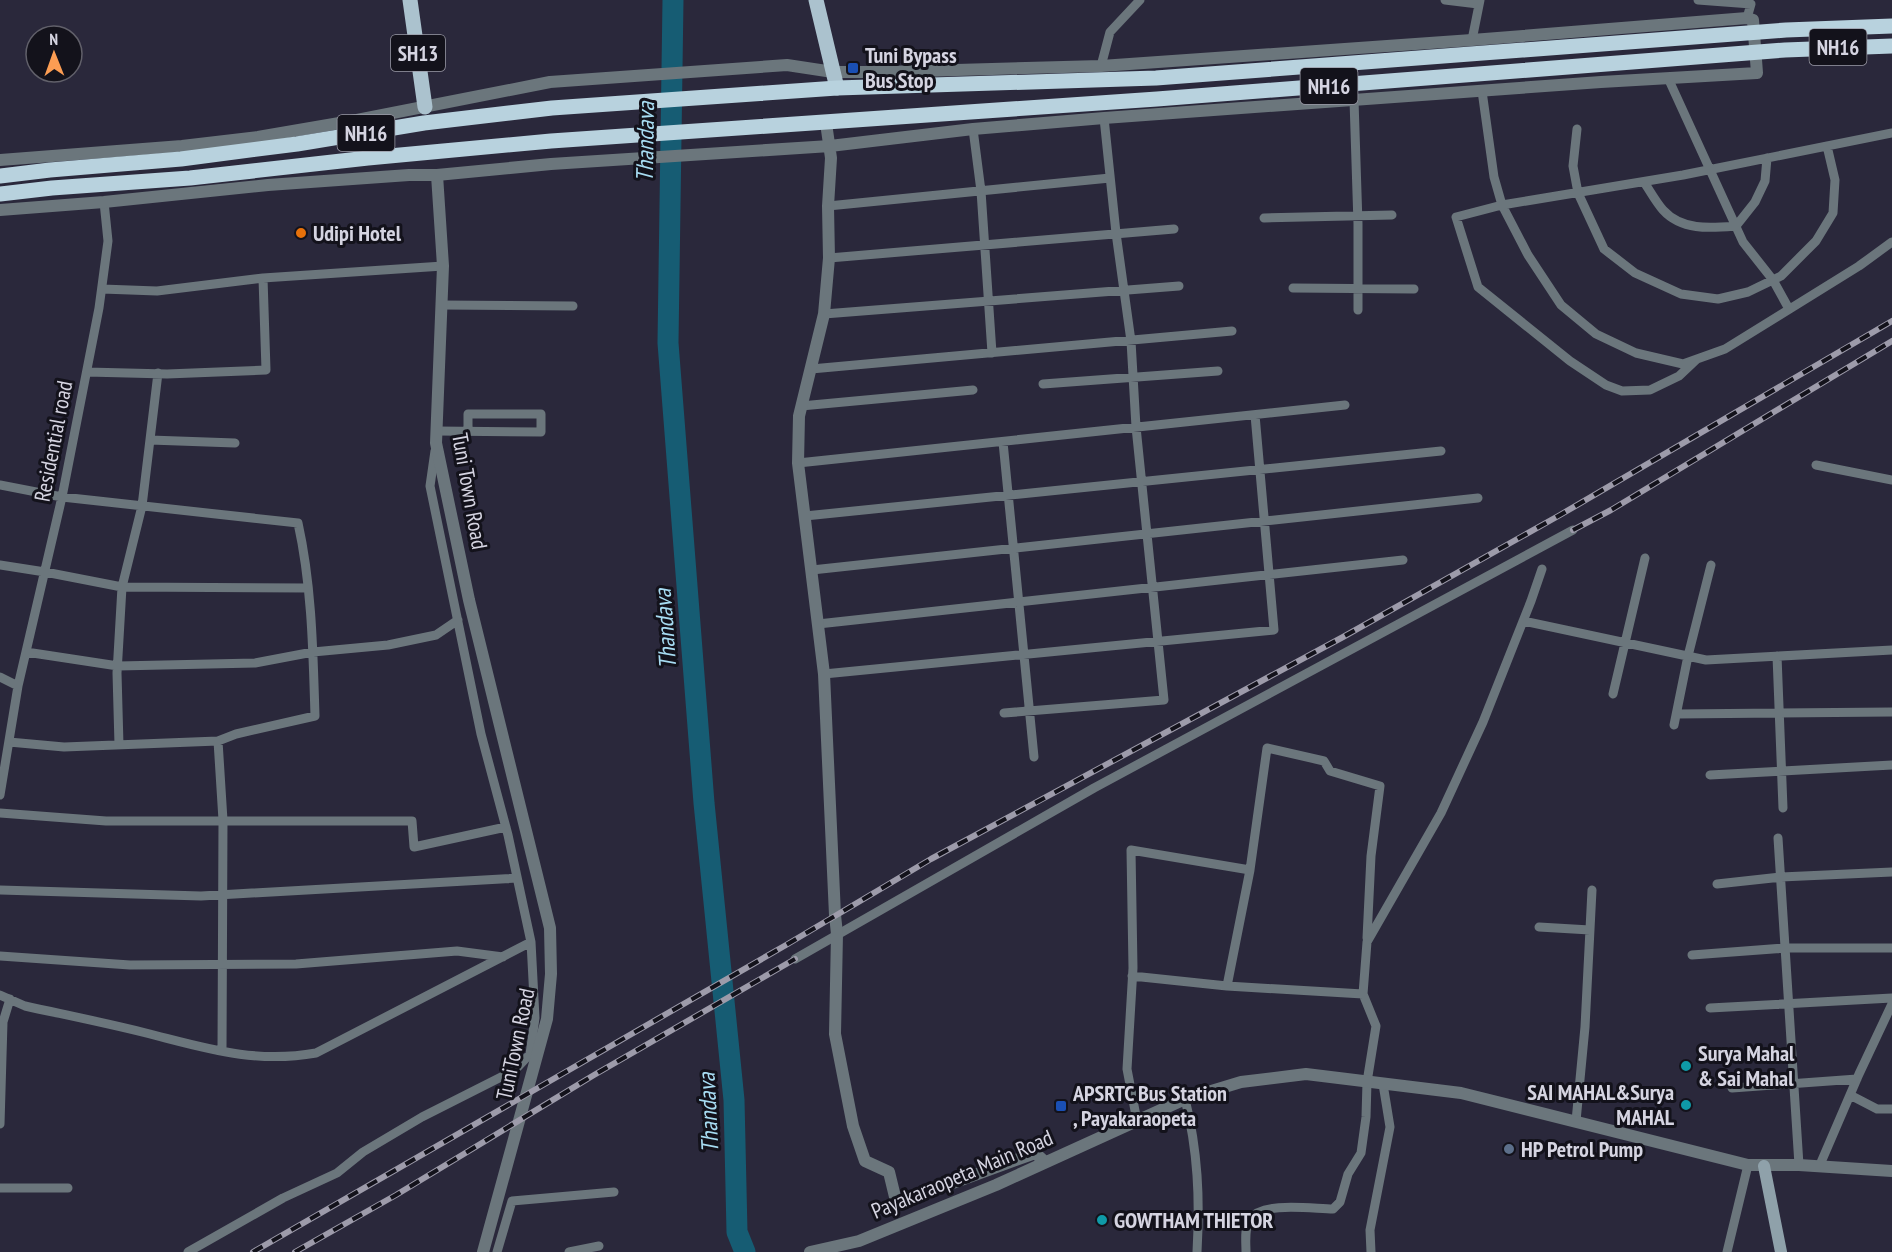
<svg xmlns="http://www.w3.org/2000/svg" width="1892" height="1252" font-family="'PT Sans Narrow',sans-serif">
	<rect width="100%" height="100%" fill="#2a283b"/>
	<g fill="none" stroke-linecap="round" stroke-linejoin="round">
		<path stroke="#165c73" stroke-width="21" d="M 673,0 L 668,343 L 704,803 L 734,1100 L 737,1232 L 745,1252"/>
		<path stroke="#6b767c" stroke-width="9" d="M 1445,0 L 1478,4
			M 1698,0 L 1751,4 L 1747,18
			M 1472,40 L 1480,0
			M 1101,66 L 1110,32 L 1140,0
			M 1668,78 L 1743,242 L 1773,280 L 1789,309
			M 1482,91 L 1494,177 L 1502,205 L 1683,175 L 1892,133
			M 1354,100 L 1358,224 L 1358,310
			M 973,129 L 981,191 L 992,353
			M 1577,129 L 1573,166 L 1578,193 L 1604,249 L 1635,273 L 1681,294 L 1718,299 L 1748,292 L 1781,276 L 1816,241 L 1833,213 L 1835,180 L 1827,146
			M 1644,182 C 1650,191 1656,202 1663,210 C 1682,231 1711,228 1736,226 L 1755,202 L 1765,181 L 1767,158
			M 828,206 L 1110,178
			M 1264,218 L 1392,215
			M 829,258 L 1174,229
			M 1293,288 L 1414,289
			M 102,289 L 157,291 L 263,278 L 443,266
			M 441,305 L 573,306
			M 824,314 L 1179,286
			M 1697,359 L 1679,376 L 1650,390 L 1622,391 L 1606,385 L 1570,361 L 1478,287 L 1456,217 L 1502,205 L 1528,255 L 1561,305 L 1596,334 L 1636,353 L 1683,364 L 1725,349 L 1859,266 L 1892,242
			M 811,369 L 1232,331
			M 87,372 L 167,374 L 266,370 L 263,278
			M 1043,384 L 1218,371
			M 801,406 L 973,390
			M 437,431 L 541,432 L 541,414 L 468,414 L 468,431
			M 150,440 L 235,443
			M 1003,442 L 1034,757
			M 798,463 L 1345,405
			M 1816,465 L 1892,480
			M 0,485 L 62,497 L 298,523 C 312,586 313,652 315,716 L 236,734 L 218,741 L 64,747 L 9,742
			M 805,516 L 1441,451
			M 0,565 L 45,572 L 122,587 L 308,588
			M 812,570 L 1478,498
			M 1523,621 L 1706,660 L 1892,650
			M 818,624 L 1403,560
			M 26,652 L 118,666 L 255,663 L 313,652 L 388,645 L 436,635 L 458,620
			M 1777,656 L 1783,808
			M 824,674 L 1274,630 L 1255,415
			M 0,677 L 18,686
			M 1613,694 L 1645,558
			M 1004,713 L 1164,700 L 1136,427 L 1131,341 L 1116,233 L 1104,118
			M 1677,714 L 1892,712
			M 1674,725 L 1688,656 L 1711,565
			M 218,741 L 223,820 L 222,1051
			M 119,745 L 117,673 L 122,587 L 142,506 L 158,373
			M 1710,775 L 1892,765
			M 0,795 L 18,686 L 62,497 L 99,308 L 108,241 L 104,202
			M 0,813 L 106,821 L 412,821 L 414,847 L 506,827
			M 1778,838 L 1799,1165
			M 1717,884 L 1781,877 L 1892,872
			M 0,890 L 201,896 L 517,878
			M 1539,927 L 1590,930
			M 1692,955 L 1785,948 L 1892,948
			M 0,956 L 130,965 L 296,964 L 457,951 L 503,957
			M 795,959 L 1094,788 L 1573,530
			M 1132,976 L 1227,986 L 1363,994
			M 1227,986 L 1250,870 L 1267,748 L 1324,761 L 1330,771 L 1380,786 L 1371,856 L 1367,938
			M 0,995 L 25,1006 C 66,1015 106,1023 146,1033 C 206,1048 254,1064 316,1053 L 531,942
			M 1710,1008 L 1892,998
			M 1732,1088 L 1857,1079
			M 1850,1095 L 1877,1109 L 1892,1109
			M 1185,1099 C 1198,1151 1200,1199 1197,1252
			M 1137,1121 L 1127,1069 L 1133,968 L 1131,850 L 1250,870
			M 1576,1121 L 1585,1027 L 1592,890
			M 0,1124 L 3,1022 L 10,999
			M 1819,1167 L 1859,1074 L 1892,1004
			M 0,1188 L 68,1188
			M 188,1252 L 283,1198 L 337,1173 L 363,1152 L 422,1117 L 515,1070 L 530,1054 L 535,1018 L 531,942 L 508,835 L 481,734 L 430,486 L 435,451
			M 497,1252 L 512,1201 L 614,1192
			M 569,1252 L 599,1246
			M 1246,1252 C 1246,1242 1244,1228 1250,1219 C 1263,1201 1313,1209 1333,1209 L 1340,1202 L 1348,1174 L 1361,1153 L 1366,1117 L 1367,1082 L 1376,1026 L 1363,994 L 1367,942 L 1441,813 L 1483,722 L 1531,601 L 1542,569
			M 1371,1252 L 1370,1230 L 1390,1127 L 1383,1084
			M 1727,1252 L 1748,1165"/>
		<path stroke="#6b767c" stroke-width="12" d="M 826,123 L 831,158 L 828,206 L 829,258 L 824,314 L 799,416 L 798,463 L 824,674 L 835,915 L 837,934 L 835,1034 L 853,1126 L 865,1161 L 889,1172 L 897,1205 L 928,1192 L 1035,1153 L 1045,1162
			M 0,160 L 182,146 L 258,137 L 357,120 L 550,82 L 787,65 L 833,72 L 886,72 L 1101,66 L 1472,40 L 1747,18 L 1753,20 L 1757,73 L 1601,82 L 1104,118 L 973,129 L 830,146 L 551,164 L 437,175 L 409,175 L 268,185 L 104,202 L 0,210
			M 437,175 L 443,266 L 436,443 L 469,600 L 550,928 L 551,974 L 547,1019 L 483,1252
			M 810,1252 L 859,1241 L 996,1185 L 1185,1099 L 1241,1082 L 1306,1074 L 1461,1093 L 1748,1165 L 1799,1165 L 1892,1171"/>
		<path stroke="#8fa1aa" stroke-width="12" d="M 1764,1166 L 1781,1252"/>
		<path stroke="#abc2ce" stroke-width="15" d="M 410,0 L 425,107
			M 816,0 L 837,88"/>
		<path stroke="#b8d2de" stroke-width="15" d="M 0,176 L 50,170 L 181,159 L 297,144 L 424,123 L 552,108 L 837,88 L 1156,78 L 1786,30 L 1892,26
			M 0,194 L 52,188 L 190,178 L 368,158 L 551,141 L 1157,99 L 1785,50 L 1892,46"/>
		<defs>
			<path id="rail" d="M 1573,530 L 1611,510 L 1892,341
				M 253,1252 L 786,945 L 931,859 L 1343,637 L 1560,515 L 1892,321
				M 295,1252 L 396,1195 L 594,1075 L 795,959"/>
		</defs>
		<use href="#rail" stroke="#9d9baa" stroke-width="6"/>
		<use href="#rail" stroke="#13121b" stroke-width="4" stroke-dasharray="11" stroke-linecap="butt"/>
	</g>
	<g fill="#1a4fb4" stroke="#13121b" stroke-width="2">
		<rect x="847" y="62" width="12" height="12" rx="3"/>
		<rect x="1055" y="1100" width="12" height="12" rx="3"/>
	</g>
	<circle fill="#e8710a" stroke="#13121b" stroke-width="2" cx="301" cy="233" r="6"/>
	<g fill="#0f9aa8" stroke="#13121b" stroke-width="2">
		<circle cx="1686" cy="1066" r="6"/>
		<circle cx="1686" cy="1105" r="6"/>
		<circle cx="1102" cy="1220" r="6"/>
	</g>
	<circle fill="#5c6f8a" stroke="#13121b" stroke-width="2" cx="1509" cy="1149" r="6"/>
	<g text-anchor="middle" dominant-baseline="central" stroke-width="6" stroke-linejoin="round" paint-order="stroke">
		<g fill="#13121b" stroke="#9b9aa6" stroke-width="1.5">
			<rect x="1809.5" y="29" width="57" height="36" rx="4.5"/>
			<rect x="391" y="35" width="54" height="36" rx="4.5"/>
			<rect x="1300.5" y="68" width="57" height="36" rx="4.5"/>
			<rect x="337.5" y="115" width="57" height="36" rx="4.5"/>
		</g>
		<g font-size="21" font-weight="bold" fill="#d5d4e1">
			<text x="1838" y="47">NH16</text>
			<text x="418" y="53">SH13</text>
			<text x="1329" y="86">NH16</text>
			<text x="366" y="133">NH16</text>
		</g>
		<g font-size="22" font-weight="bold" fill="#d5d4e1" stroke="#13121b" text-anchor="start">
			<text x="865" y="55">Tuni Bypass<tspan x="865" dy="25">Bus Stop</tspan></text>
			<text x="313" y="233">Udipi Hotel</text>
			<text x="1698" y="1053">Surya Mahal<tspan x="1698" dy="25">&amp; Sai Mahal</tspan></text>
			<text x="1674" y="1092" text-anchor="end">SAI MAHAL&amp;Surya<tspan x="1674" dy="25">MAHAL</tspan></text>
			<text x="1073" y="1093">APSRTC Bus Station<tspan x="1073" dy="25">, Payakaraopeta</tspan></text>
			<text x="1521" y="1149">HP Petrol Pump</text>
			<text x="1114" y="1220">GOWTHAM THIETOR</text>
		</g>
		<g font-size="22" fill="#d5d4e1" stroke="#13121b">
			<text transform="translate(53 441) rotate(-79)">Residential road</text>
			<text transform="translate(470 491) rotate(80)">Tuni Town Road</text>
			<text transform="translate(515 1044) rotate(-78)">TuniTown Road</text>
			<text transform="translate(962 1174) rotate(-23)">Payakaraopeta Main Road</text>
		</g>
		<g font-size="24" font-style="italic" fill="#a7dcf2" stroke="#13121b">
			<text transform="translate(645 142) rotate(-89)">Thandava</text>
			<text transform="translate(665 629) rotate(-94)">Thandava</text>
			<text transform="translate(708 1113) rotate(-93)">Thandava</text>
		</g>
	</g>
	<g transform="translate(54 54) rotate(359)"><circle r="28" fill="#13121b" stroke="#61606a" stroke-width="1.5"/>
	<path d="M0-4.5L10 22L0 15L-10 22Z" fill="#fc9d53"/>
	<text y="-9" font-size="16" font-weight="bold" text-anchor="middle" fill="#d5d4e1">N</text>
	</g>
</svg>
